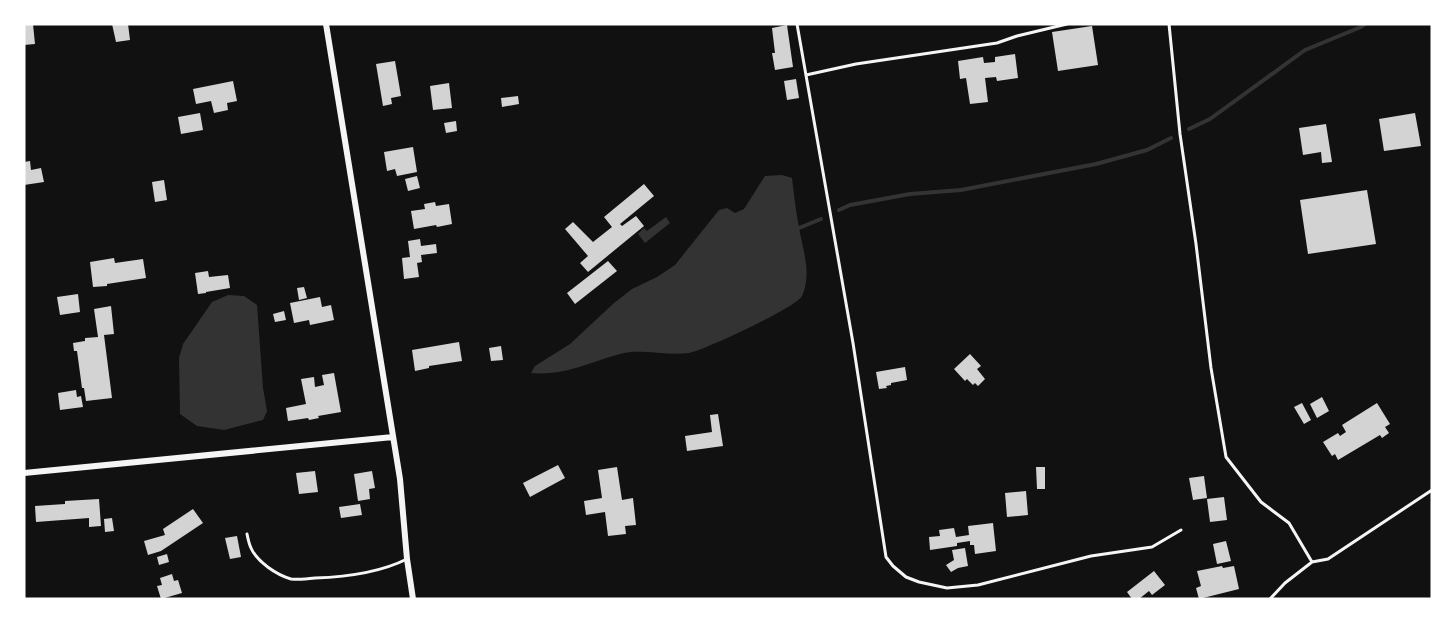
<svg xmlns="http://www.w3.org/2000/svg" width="1456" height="623" font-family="'Noto Serif',serif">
	<rect width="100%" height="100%" fill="#111"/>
	<path fill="#333" d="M 782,175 L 792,178 C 794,195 796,212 799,228 C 803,250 812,274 802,296 C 797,307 703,351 689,353 C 667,356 645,349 624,353 C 591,361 567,376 531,373 L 535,366 L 570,344 L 614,303 L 632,289 L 657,277 L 675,265 L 719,210 L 727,208 L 735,213 L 744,209 L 765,176 Z
		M 666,217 L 670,223 L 645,243 L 638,234 L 644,228 L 647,231 Z
		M 228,295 L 244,296 L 257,305 L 263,388 L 267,411 L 263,420 L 224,430 L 197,426 L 180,414 L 179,358 L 183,344 L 212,302 Z"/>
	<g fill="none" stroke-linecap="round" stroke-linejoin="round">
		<path stroke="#333" stroke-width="4" d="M 1189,129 L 1210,119 L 1305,50 L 1361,27 L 1365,24
			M 839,210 L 850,205 L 910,194 L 961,190 L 1096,164 L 1147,150 L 1171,138
			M 799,228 L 821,219"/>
	</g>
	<path fill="#d3d3d3" d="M 33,24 L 35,44 L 24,45 L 24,25 Z
		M 112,24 L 128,24 L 130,40 L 116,42 Z
		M 787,25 L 793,67 L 775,70 L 772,53 L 775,53 L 772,28 Z
		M 1092,26 L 1098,65 L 1058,71 L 1052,32 Z
		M 1015,54 L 1018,78 L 997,81 L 996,77 L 985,78 L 988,102 L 970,104 L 966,78 L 960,79 L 958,61 L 983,57 L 984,63 L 995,62 L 995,57 Z
		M 395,61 L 401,96 L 391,98 L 392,104 L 383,106 L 376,64 Z
		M 796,79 L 799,98 L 787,100 L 784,81 Z
		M 233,81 L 237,101 L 227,103 L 228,110 L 214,113 L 211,101 L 196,104 L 193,89 Z
		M 449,83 L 452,108 L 433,110 L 430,86 Z
		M 518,96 L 519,104 L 502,107 L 501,98 Z
		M 200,113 L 203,130 L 181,134 L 178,117 Z
		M 1415,113 L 1421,146 L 1384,151 L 1379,119 Z
		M 456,121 L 457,131 L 446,133 L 444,123 Z
		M 1326,124 L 1332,162 L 1322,163 L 1321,152 L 1303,155 L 1299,128 Z
		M 413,147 L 417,172 L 397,176 L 395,169 L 387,171 L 384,152 Z
		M 30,161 L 31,170 L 41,168 L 44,182 L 24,185 L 24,162 Z
		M 417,176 L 420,188 L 408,191 L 405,179 Z
		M 164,180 L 167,200 L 155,202 L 152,182 Z
		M 644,184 L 654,196 L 620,224 L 622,226 L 636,216 L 644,226 L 588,272 L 580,263 L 588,256 L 565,229 L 573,222 L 593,242 L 612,227 L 604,217 Z
		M 1367,190 L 1376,244 L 1308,254 L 1300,200 Z
		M 435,202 L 436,206 L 449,204 L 452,224 L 437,227 L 436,225 L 414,229 L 411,211 L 425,209 L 424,204 Z
		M 420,239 L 421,246 L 436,244 L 437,253 L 421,255 L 422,262 L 417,263 L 419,277 L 404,279 L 402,258 L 410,257 L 408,241 Z
		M 114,258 L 115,263 L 143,259 L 146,278 L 107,284 L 107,286 L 93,287 L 90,262 Z
		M 608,261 L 617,271 L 575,304 L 567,293 Z
		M 208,271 L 209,277 L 228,275 L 230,288 L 206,292 L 206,293 L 198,294 L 195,273 Z
		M 304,287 L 307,298 L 299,300 L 297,288 Z
		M 78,294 L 80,312 L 60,315 L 57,297 Z
		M 320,297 L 322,307 L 331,305 L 334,320 L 310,325 L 309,320 L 294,323 L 290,303 Z
		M 111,306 L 114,334 L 104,335 L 112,398 L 86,401 L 84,388 L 82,388 L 77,351 L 74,351 L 73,343 L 85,341 L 85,338 L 98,337 L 94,309 Z
		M 284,311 L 286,320 L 275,322 L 273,314 Z
		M 459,342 L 462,361 L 429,366 L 429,368 L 415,371 L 412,350 Z
		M 501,346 L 503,360 L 491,361 L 489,348 Z
		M 970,354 L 981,366 L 977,369 L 985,379 L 978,386 L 975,383 L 973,385 L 967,379 L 965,381 L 954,369 Z
		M 905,367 L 907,380 L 891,383 L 891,385 L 886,386 L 887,388 L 879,389 L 876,372 Z
		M 334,373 L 341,412 L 318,416 L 319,418 L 309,420 L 308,418 L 288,421 L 286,408 L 306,404 L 301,379 L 314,377 L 315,387 L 324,385 L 322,375 Z
		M 76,390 L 77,397 L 81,396 L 83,407 L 60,410 L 58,393 Z
		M 1322,397 L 1329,411 L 1317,418 L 1310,404 Z
		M 1302,403 L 1311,420 L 1304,424 L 1294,407 Z
		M 1377,403 L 1390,424 L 1385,427 L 1389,433 L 1382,438 L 1380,435 L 1338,460 L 1335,454 L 1332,456 L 1323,442 L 1338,433 L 1340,436 L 1346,432 L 1342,425 Z
		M 718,414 L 723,446 L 687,451 L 685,436 L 712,432 L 710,415 Z
		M 558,465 L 565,478 L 530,497 L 523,483 Z
		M 617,467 L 622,500 L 633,498 L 636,525 L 625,526 L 626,534 L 608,536 L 605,512 L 586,515 L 584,501 L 602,498 L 598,470 Z
		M 1036,467 L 1045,467 L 1045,489 L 1037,489 Z
		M 315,471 L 318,492 L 299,494 L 296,473 Z
		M 372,471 L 375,488 L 369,489 L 370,499 L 358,501 L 354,474 Z
		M 1204,476 L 1207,498 L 1193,500 L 1189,478 Z
		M 1026,491 L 1028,515 L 1007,517 L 1005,493 Z
		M 1224,497 L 1227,520 L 1210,522 L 1207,499 Z
		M 99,499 L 101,526 L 89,527 L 89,518 L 36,522 L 35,506 L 65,504 L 65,501 Z
		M 360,504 L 362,515 L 341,518 L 339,507 Z
		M 193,509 L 203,523 L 161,551 L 148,555 L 144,541 L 165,535 L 163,529 Z
		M 112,518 L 114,531 L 105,532 L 104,519 Z
		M 993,523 L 996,551 L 975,554 L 974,545 L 970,545 L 970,541 L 957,543 L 957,546 L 930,550 L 929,537 L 940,536 L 939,530 L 954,528 L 956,537 L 969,535 L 968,526 Z
		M 237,536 L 241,557 L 230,559 L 225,538 Z
		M 1226,541 L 1231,561 L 1217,564 L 1213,544 Z
		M 965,548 L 968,566 L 958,568 L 951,572 L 946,565 L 954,560 L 952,550 Z
		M 167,554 L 169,562 L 159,565 L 157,557 Z
		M 1222,566 L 1223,568 L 1234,566 L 1239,589 L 1199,599 L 1196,588 L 1201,586 L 1197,571 Z
		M 1154,571 L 1165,585 L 1152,595 L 1149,591 L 1139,599 L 1132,599 L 1127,592 Z
		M 172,574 L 174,581 L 178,580 L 182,593 L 161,599 L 157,586 L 162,585 L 160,578 Z"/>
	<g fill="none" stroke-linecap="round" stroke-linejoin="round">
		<path stroke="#f5f5f5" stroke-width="3" d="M 797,24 L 853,343 L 886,557 L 893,566 L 906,577 L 919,582 L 947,588 L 978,585 L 1091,556 L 1152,547 L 1181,530
			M 1169,24 L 1180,134 L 1196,244 L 1211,368 L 1226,457 L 1261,502 L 1289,523 L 1312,562 L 1328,559 L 1432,490
			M 806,75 L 856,64 L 997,43 L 1017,36 L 1067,24
			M 247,534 C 248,539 249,544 251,548 C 257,562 277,575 291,579 C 299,580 307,579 315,578 C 346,577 379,573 407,559
			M 1270,599 L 1285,583 L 1312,562"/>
		<path stroke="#f5f5f5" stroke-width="6" d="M 326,24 L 400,479 L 407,559 L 413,599
			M 24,473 L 393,437"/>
	</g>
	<rect width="1456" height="623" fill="none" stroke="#ffffff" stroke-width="51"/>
</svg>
